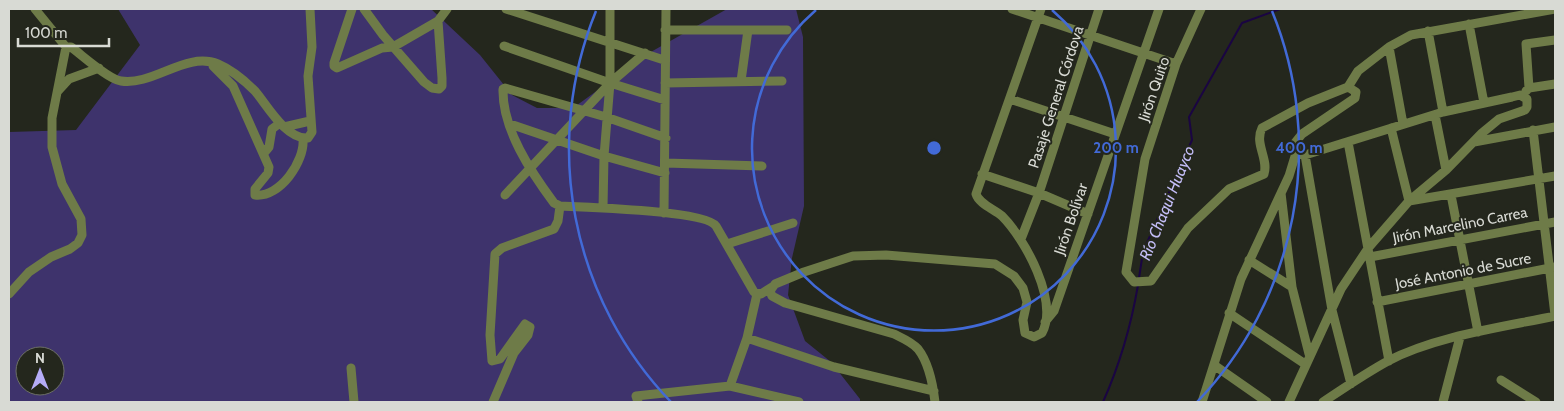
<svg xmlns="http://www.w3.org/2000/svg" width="1564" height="411" font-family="Cabin,sans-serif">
	<rect width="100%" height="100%" fill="#24271d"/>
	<path fill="#3e336c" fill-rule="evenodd" d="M 118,9 L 431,9 L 480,55 L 512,95 L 537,108 L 573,108 L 649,53 L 727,9 L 796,9 L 803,37 L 804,206 L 792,258 L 788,295 L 805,341 L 831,362 L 860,399 L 860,402 L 9,402 L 9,132 L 76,130 L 140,45 ZM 25,356 L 55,356 L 55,386 L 25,386 Z"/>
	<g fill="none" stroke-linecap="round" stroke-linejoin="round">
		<path stroke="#1a0542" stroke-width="2" d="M 1139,278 L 1143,252 L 1192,140 L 1189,117 L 1242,23 L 1280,9
			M 1103,402 C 1120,364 1131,326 1138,285"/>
		<path stroke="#6e7b48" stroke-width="9" d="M 35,9 L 66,47
			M 352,9 L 334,63 L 334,66 L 337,68 L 382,48 L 393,47 L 438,21 L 447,9
			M 364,9 L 383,35 L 424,82 L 432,88 L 439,89 L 442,86 L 442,78 L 438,21
			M 506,9 L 664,60
			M 1012,9 L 1176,64
			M 1201,9 L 1176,64 L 1145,159 L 1126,272 L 1134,282 L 1151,281 L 1188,228 L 1229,189 L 1264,174 C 1269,159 1254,144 1262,128 L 1308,103 L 1348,87 L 1356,92 L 1355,98 L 1302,134 L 1294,144 L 1294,149 L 1296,153 L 1305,155 L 1443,112 L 1512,97 L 1520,95 L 1527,99 L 1527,107 L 1525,110 L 1499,119 L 1482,133 L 1446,170 L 1409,201 L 1369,247 L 1341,289 L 1289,402
			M 1469,24 L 1484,103
			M 665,30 L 787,30
			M 1428,31 L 1443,112
			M 504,46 L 610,83 L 665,100
			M 1389,47 L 1403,124
			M 213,66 L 233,86 L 269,167 L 268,173 L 255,189 L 255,195 C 280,198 305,161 303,139
			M 741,81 L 748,30
			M 665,83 L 782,81
			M 1348,87 L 1358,71 L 1389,47 L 1411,35 L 1555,9
			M 1529,88 L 1526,44 L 1555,40
			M 58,91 L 69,79 L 99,68
			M 1526,91 L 1529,88 L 1555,84
			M 1010,99 L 1115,134
			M 1435,115 L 1446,170
			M 510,124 L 604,156 L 665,173
			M 284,127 L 310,121
			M 1391,128 L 1409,201 L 1555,176
			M 1533,130 L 1555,315
			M 666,138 L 606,117 L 505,88 L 503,89 C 502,129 531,172 554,203 L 560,206 C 584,207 707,211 716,226 L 754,292 L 761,294 L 772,287
			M 1348,142 L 1389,361
			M 1474,142 L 1555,127
			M 264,153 L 269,147 L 272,129 L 280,123
			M 1305,155 L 1332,310 L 1351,384
			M 666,163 L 762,166
			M 982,174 L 1039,193 L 1088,214
			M 1281,193 L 1292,287 L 1309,354
			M 505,195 L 610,83 L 645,53
			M 1451,195 L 1478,332
			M 603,208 L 604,156 L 610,83 L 610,9
			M 664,213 L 666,9
			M 1021,239 L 1039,193 L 1099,9
			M 727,244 L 793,223
			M 1370,257 L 1555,222
			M 1249,260 L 1292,287
			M 9,294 L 29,272 L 51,257 L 70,249 L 78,243 L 82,235 L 81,219 L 62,184 L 52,147 L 52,118 L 66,47 L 71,47 C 82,55 108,79 121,81 C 153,86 186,51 218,64 C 232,70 244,80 255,91 C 267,105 286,140 308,138 L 312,132 L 308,76 L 312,47 L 310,9
			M 1377,302 L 1555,267
			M 1229,313 L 1305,364
			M 1045,322 L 1054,311 L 1159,9
			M 747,338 L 834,367 L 934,391
			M 1214,365 L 1267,402
			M 351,368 L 354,402
			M 1501,380 L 1536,402
			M 730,386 L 747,338 L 757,294
			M 493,402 L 514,353 L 528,335 L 530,327 L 525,324 L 500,359 L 492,361 L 490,335 L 495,254 L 502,248 L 554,229 L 558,221 L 560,206
			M 638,402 L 636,396 L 730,386 L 799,402
			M 935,402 C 933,385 929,363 918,349 C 912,342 902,338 894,334 L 785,303 L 772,296 L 770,291 L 775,284 L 804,272 L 853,256 L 886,255 L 995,264 L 1014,276 L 1023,288 L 1027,302 L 1023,320 L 1025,333 L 1034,337 L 1042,333 C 1059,301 1025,239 1002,216 C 994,209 979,204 976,194 L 1041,9
			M 1202,402 L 1241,279 L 1289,176 L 1296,153
			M 1323,402 C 1344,388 1366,373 1388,361 C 1436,336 1503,327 1555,316
			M 1443,402 L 1460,337"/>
	</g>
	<g fill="none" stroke="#426ad7" stroke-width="2.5">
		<path d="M1052 10A182 182 0 1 1 816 10"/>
		<path d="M671 402A365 365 0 0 1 596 11M1272 11A365 365 0 0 1 1197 402"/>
	</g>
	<g text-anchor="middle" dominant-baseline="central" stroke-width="4" stroke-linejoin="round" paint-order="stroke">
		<g font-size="15" fill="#d8dad4" stroke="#24271d">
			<text transform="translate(1154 89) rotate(-71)">Jirón Quito</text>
			<text transform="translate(1056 97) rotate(-72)">Pasaje General Córdova</text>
			<text transform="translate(1071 219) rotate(-71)">Jirón Bolívar</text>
			<text transform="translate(1460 225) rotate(-11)">Jirón Marcelino Carrea</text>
			<text transform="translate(1463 271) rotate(-11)">José Antonio de Sucre</text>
		</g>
		<g font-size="16" font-style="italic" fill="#c3bdf6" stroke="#24271d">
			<text transform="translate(1167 203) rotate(-68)">Río Chaqui Huayco</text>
		</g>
	</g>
	<circle cx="934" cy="148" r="8" fill="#426ad7" stroke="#24271d" stroke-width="2.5"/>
	<g font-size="15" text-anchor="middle" font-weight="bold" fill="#426ad7" stroke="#24271d" stroke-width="4" stroke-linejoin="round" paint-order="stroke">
		<text x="1116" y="153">200 m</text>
		<text x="1299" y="153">400 m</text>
	</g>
	<rect width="1564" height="411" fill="none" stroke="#d8dad4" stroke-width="20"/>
	<g transform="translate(40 371)"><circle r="24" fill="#24271d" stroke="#6c6f66"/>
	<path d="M0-4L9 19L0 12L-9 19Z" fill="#b5acf8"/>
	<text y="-8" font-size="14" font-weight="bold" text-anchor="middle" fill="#d8dad4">N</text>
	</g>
	<path d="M18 38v8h91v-8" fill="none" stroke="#d8dad4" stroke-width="2.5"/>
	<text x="25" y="38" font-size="15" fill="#d8dad4" stroke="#24271d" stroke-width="4" paint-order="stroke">100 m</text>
</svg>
